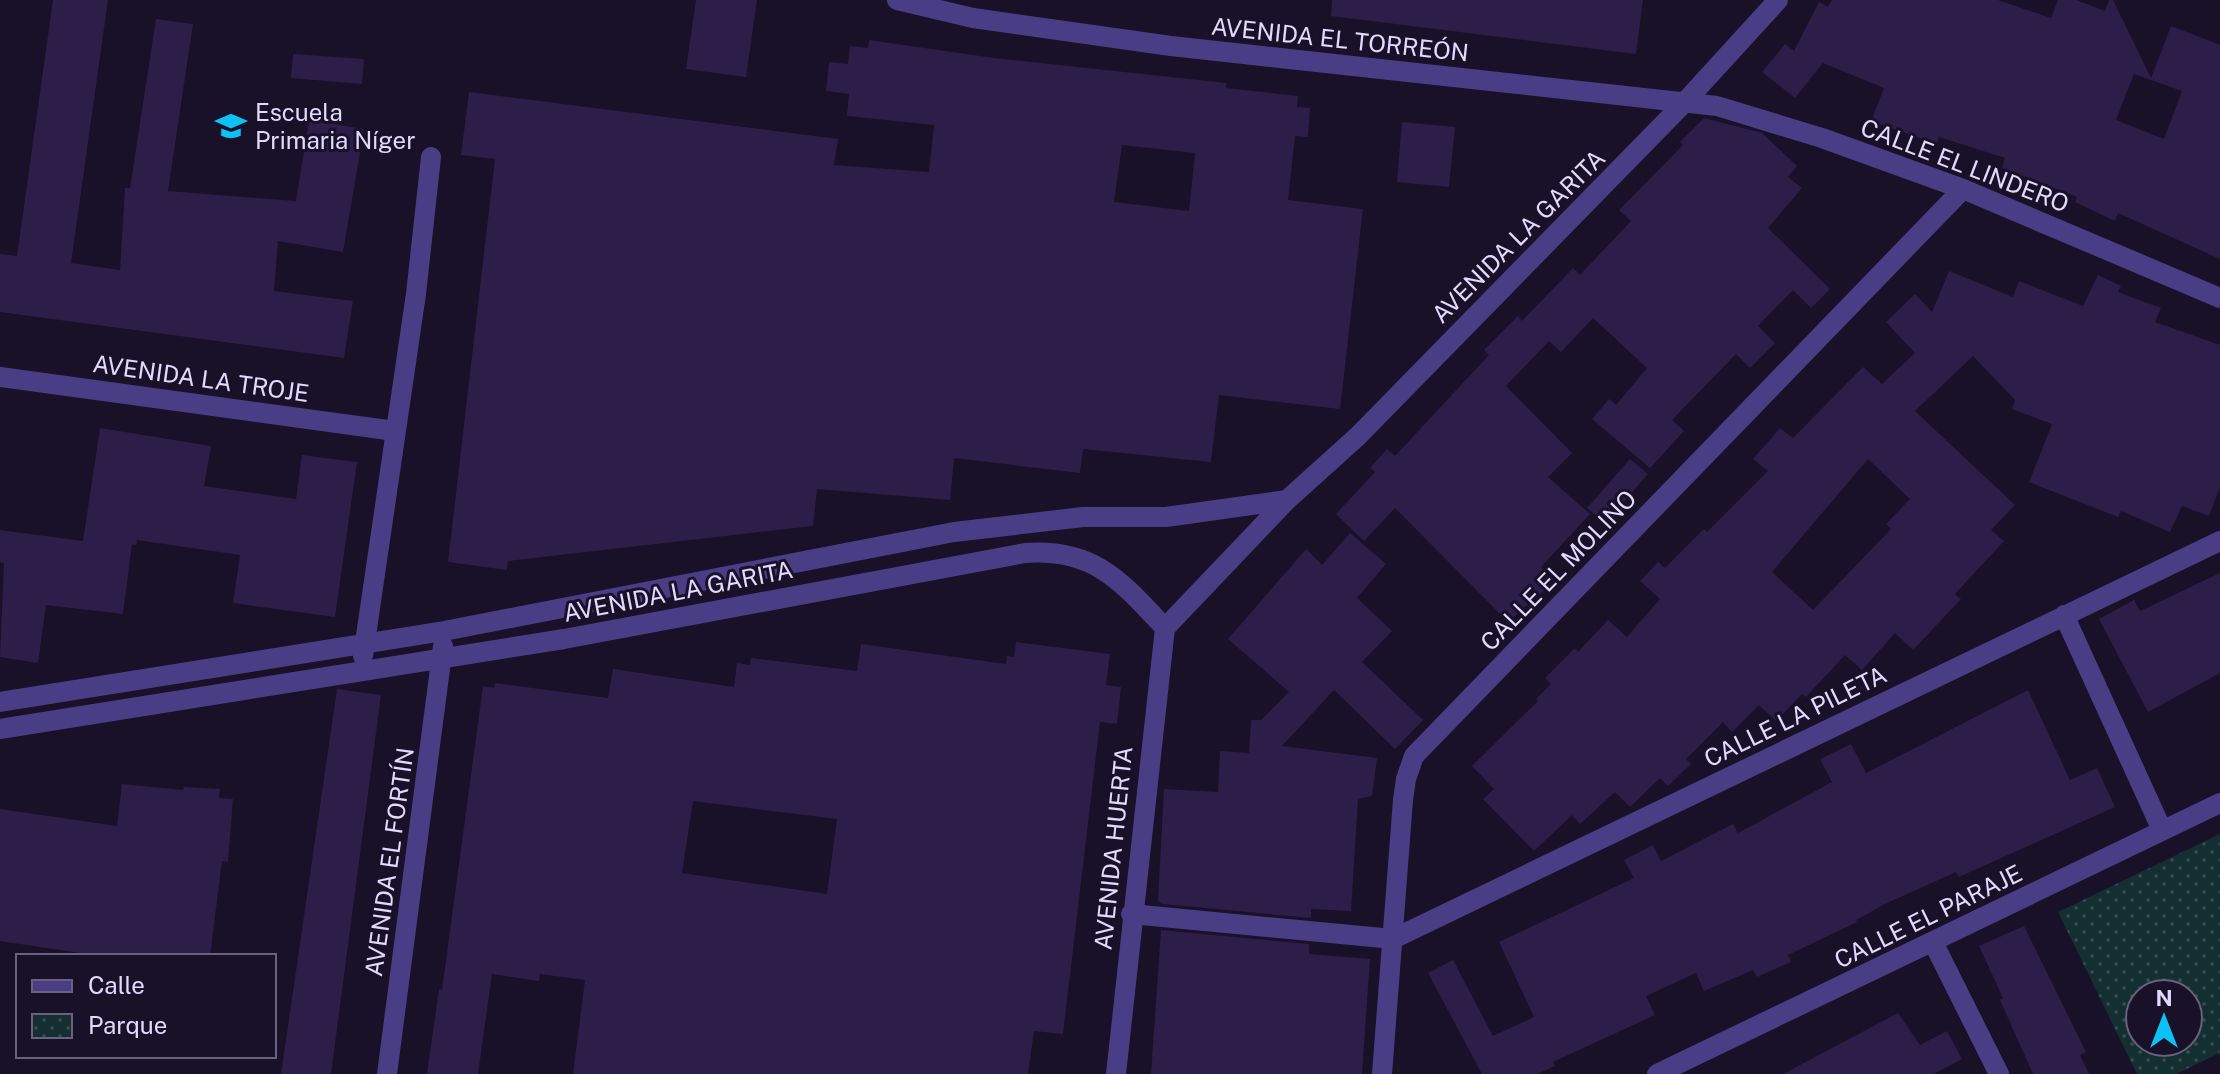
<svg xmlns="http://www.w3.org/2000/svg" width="2220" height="1074" font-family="'Public Sans',sans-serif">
	<defs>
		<pattern id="park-dots" width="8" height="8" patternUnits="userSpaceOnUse" patternTransform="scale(2)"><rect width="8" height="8" fill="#142f32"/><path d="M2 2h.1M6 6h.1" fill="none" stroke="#364d51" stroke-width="1.8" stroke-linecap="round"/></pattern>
	</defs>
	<rect width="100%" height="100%" fill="#181128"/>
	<path fill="url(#park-dots)" fill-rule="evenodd" d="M 2220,834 L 2220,1053 L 2176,1074 L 2137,1074 L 2058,912 ZM 2140,994 L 2188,994 L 2188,1042 L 2140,1042 Z"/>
	<path fill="#2c1e48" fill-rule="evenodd" d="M 53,0 L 108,0 L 71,263 L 120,270 L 125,188 L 130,188 L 156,19 L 193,24 L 168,191 L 296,201 L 309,120 L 364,129 L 343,252 L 278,241 L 274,291 L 353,301 L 344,358 L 0,312 L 0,254 L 17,256 Z
		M 696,0 L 757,0 L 746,77 L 686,69 Z
		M 1332,0 L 1643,0 L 1636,54 L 1331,16 Z
		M 1832,0 L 1998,0 L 2051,18 L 2058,0 L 2076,0 L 2105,11 L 2109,0 L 2113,0 L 2151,78 L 2171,26 L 2220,45 L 2220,259 L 2118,213 L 2115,221 L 2075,202 L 2077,197 L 2002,168 L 2005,158 L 1939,137 L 1937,144 L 1871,121 L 1884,88 L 1823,63 L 1795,98 L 1762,72 L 1785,44 L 1794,51 L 1819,2 L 1828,7 ZM 2134,74 L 2182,91 L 2164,139 L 2116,120 Z
		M 869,40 L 994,58 L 1226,83 L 1226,88 L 1298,96 L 1297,107 L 1310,108 L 1308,137 L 1295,136 L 1288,200 L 1363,209 L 1340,409 L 1219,395 L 1211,462 L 1083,449 L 1080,473 L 954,458 L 950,500 L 817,489 L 813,526 L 508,561 L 507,570 L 448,562 L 495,159 L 461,155 L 469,92 L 838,139 L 834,165 L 929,172 L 934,125 L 847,116 L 849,94 L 826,91 L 829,62 L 848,64 L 850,46 L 868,48 ZM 1122,145 L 1195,153 L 1189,211 L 1114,202 Z
		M 293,54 L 364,59 L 362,84 L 291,78 Z
		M 1704,118 L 1762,133 L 1797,166 L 1788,177 L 1802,188 L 1768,228 L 1830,289 L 1811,308 L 1793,290 L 1758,326 L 1775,343 L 1750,368 L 1736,354 L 1672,420 L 1684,431 L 1650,468 L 1592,419 L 1609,399 L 1616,405 L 1647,368 L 1593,318 L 1561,352 L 1549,341 L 1506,386 L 1572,453 L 1548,477 L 1590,514 L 1541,567 L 1555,581 L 1508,622 L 1395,508 L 1364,541 L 1336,514 L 1375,472 L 1370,468 L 1387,449 L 1395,456 L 1489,355 L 1484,350 L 1518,316 L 1522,321 L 1573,268 L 1580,275 L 1631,221 L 1619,210 L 1683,145 L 1680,142 Z
		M 1402,122 L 1455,127 L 1449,187 L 1397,182 Z
		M 1949,271 L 2013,297 L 2019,281 L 2083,306 L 2098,275 L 2121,286 L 2118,292 L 2161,308 L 2155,322 L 2220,345 L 2220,487 L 2209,516 L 2182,506 L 2170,532 L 2121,511 L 2118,517 L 2029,482 L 2052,424 L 2012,409 L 2015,400 L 1973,356 L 1915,411 L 2015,505 L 1991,530 L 2004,541 L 1955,594 L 1961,599 L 1913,650 L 1895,633 L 1862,670 L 1845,655 L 1806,697 L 1802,694 L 1776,721 L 1759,705 L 1732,732 L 1723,722 L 1686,759 L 1691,764 L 1668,786 L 1660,778 L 1630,807 L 1615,792 L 1580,824 L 1572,815 L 1534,851 L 1483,799 L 1494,789 L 1472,766 L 1538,701 L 1536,699 L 1551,684 L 1545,678 L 1575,648 L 1578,652 L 1608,620 L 1627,637 L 1660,599 L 1640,581 L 1658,562 L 1665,568 L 1704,529 L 1707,532 L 1768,471 L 1753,459 L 1780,428 L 1793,438 L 1863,367 L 1882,384 L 1915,353 L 1886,322 L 1915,294 L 1932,312 ZM 1868,459 L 1910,499 L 1886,524 L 1891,529 L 1813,610 L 1772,572 Z
		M 100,428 L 211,446 L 204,486 L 296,499 L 302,455 L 357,462 L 335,617 L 233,603 L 240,555 L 137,540 L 136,545 L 132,544 L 123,614 L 46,605 L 38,663 L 0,657 L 4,563 L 0,562 L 0,530 L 83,541 Z
		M 1630,459 L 1648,474 L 1605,523 L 1587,508 Z
		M 1350,533 L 1386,564 L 1357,598 L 1392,631 L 1362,662 L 1423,720 L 1395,749 L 1334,690 L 1282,746 L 1377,758 L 1372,796 L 1358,799 L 1351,911 L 1311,909 L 1311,918 L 1162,904 L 1158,901 L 1164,789 L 1218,792 L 1220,751 L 1249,753 L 1251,720 L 1261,720 L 1289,692 L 1228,639 L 1306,549 L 1322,565 Z
		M 2220,573 L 2220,673 L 2148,712 L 2099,619 L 2134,600 L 2140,611 Z
		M 1016,642 L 1110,654 L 1106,685 L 1121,687 L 1117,724 L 1100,722 L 1063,1034 L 1034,1031 L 1028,1074 L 573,1074 L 585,980 L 540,974 L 539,981 L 492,974 L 478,1074 L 427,1074 L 439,989 L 442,990 L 483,686 L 494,688 L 495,683 L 608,698 L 613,669 L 734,687 L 737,663 L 750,665 L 751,658 L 857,671 L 861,644 L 1006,664 L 1007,656 L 1014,657 ZM 693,801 L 837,819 L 827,894 L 682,873 Z
		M 337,689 L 381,695 L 331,1074 L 281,1074 Z
		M 2028,690 L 2070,780 L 2097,768 L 2115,807 L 1959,877 L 1956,872 L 1887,903 L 1856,920 L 1857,922 L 1788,955 L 1791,962 L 1757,977 L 1753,970 L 1704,991 L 1696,973 L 1646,996 L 1655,1015 L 1553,1062 L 1555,1066 L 1537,1074 L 1482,1074 L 1428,973 L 1453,960 L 1493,1036 L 1534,1017 L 1499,942 L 1634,878 L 1624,860 L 1653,845 L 1661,861 L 1733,824 L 1738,833 L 1832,782 L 1820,759 L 1851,744 L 1866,773 Z
		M 122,784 L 183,790 L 184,787 L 220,789 L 219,798 L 233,799 L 228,862 L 222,861 L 210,956 L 100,956 L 0,941 L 0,809 L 117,826 Z
		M 2024,926 L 2086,1052 L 2080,1055 L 2089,1074 L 2033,1074 L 2000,1000 L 2003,998 L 1979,946 Z
		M 1161,930 L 1309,944 L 1309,954 L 1370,959 L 1362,1074 L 1151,1074 Z
		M 1898,1013 L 1920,1045 L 1947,1031 L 1962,1059 L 1934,1074 L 1783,1074 Z"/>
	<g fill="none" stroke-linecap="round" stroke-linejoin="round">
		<path stroke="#493e85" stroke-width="20" d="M 897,0 L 973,18 L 1171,46 L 1717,106 L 1822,138 L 1963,189 L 2220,298
			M 0,377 L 395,431
			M 2064,615 L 2162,830
			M 1165,628 L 1287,500 L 1358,436 L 1684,103 L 1778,0
			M 363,656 L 416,294 L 431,157
			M 0,702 L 444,631 L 954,532 L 1083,517 L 1166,517 L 1287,500
			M 0,729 L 564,639 L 1025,553 C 1094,548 1121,581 1165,628
			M 1131,914 L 1393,939 L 2220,541
			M 1934,944 L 1999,1074
			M 387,1074 L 443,646
			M 1116,1074 L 1165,628
			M 1382,1074 L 1403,800 L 1406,779 L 1414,756 L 1963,189
			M 1657,1074 L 2220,803"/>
	</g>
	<defs>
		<symbol id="school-bare" viewBox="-9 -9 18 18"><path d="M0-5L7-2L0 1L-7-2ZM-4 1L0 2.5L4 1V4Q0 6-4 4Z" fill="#0cc1f6" stroke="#181128" stroke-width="2.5" paint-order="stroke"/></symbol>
	</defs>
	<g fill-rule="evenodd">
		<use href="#school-bare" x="209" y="104" width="44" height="44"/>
	</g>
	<g text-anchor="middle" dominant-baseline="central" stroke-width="6" stroke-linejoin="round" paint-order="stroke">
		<g font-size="24" fill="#e2d9fe" stroke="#181128">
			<text transform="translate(1340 39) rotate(6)">AVENIDA EL TORREÓN</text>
			<text transform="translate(1965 165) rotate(21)">CALLE EL LINDERO</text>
			<text transform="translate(1518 236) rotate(-45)">AVENIDA LA GARITA</text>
			<text transform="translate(201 378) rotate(8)">AVENIDA LA TROJE</text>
			<text transform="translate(1558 570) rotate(-46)">CALLE EL MOLINO</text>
			<text transform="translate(678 591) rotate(-11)">AVENIDA LA GARITA</text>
			<text transform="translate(1795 716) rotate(-26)">CALLE LA PILETA</text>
			<text transform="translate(1113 848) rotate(-84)">AVENIDA HUERTA</text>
			<text transform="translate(389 862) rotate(-82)">AVENIDA EL FORTÍN</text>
			<text transform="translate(1928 916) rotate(-26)">CALLE EL PARAJE</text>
		</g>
		<g font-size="24" fill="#e2d9fe" stroke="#181128" text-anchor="start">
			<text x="255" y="112">Escuela<tspan x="255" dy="28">Primaria Níger</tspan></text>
		</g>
	</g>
	<rect x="16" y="954" width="260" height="104" fill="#181128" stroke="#69617e" stroke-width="2"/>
	<rect x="32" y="980" width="40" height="12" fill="#493e85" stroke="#69617e" stroke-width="2"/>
	<text x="88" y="994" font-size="24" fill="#e2d9fe">Calle</text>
	<rect x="32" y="1014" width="40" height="24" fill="url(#park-dots)" stroke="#69617e" stroke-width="2"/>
	<text x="88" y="1034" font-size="24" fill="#e2d9fe">Parque</text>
	<g transform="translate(2164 1018)"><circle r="38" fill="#181128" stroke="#69617e" stroke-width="2"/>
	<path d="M0-6L14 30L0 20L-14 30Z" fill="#0cc1f6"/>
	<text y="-12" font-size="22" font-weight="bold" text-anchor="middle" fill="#e2d9fe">N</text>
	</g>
</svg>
